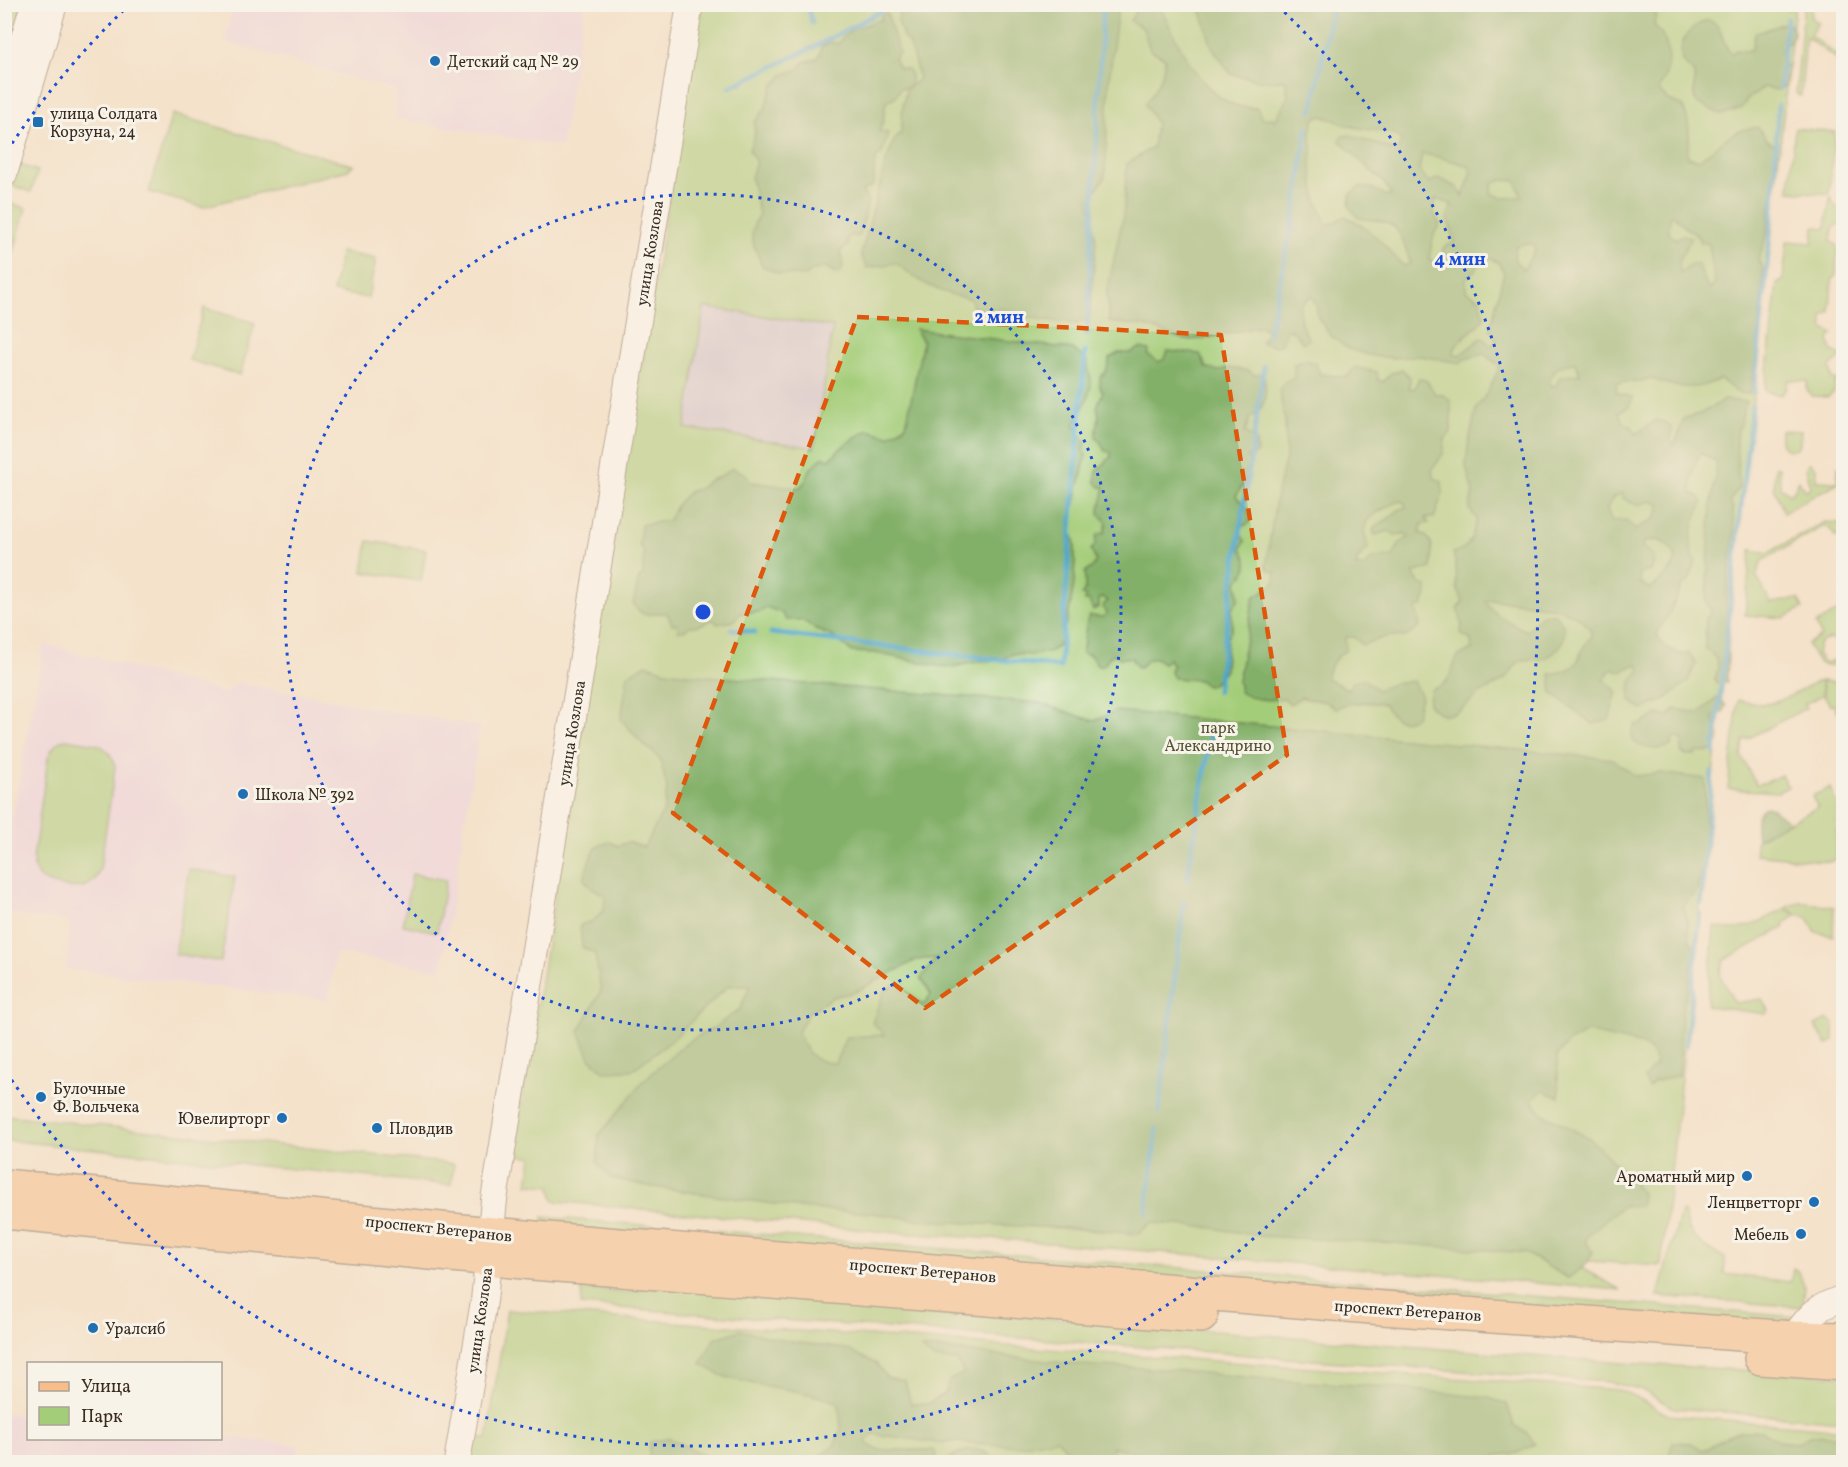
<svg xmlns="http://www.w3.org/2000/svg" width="1848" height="1467" font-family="Vollkorn,serif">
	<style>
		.built { fill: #edd1e9 }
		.industrial { fill: #ccbfd4 }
		.green { fill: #a4cd79; stroke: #707c4c; stroke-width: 1.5; fill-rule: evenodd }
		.forest { fill: #83b069; stroke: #5f6d44; stroke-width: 1.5; fill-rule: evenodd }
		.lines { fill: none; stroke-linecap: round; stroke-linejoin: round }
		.stream { stroke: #4da6ca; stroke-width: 5 }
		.minor-casing { stroke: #7c6a5b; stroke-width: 28 }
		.major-casing { stroke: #7c6a5b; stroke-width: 36 }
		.minor { stroke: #fff; stroke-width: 26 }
		.major { stroke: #f8bd89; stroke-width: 33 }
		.marked { fill: none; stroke: #df570d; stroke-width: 4.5; stroke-dasharray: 12 8; stroke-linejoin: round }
		.ring { fill: none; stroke: #1d4ed8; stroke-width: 3; stroke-dasharray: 3 6 }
		.poi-dot { fill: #1f6fb2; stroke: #f7f3e8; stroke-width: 2 }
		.labels { text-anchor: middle; stroke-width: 6; stroke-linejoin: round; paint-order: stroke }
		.poi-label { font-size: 16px; fill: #3b2a1e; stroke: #f7f3e8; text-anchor: start }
		.street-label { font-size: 16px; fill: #3b2a1e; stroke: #f7f3e8 }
		.park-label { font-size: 16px; fill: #555335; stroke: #f7f3e8 }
		.centre { fill: #1d4ed8; stroke: #f7f3e8; stroke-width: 3 }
		.ring-label { font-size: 18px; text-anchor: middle; font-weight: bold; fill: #1d4ed8; stroke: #f7f3e8; stroke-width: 6; stroke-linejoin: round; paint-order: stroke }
	</style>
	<rect width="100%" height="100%" fill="#f7f3e8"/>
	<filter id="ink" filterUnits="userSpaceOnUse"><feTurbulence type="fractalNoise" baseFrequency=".0167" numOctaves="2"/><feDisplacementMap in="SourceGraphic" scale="12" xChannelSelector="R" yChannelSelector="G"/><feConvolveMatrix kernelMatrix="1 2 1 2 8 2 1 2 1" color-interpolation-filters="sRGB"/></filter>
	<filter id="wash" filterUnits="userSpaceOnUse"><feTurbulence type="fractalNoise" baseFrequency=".008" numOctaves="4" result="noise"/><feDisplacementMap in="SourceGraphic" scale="24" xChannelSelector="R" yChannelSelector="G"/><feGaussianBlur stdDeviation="1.35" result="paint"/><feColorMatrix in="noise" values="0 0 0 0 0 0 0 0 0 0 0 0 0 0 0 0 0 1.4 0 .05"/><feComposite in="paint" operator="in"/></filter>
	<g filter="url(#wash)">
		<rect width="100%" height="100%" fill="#f4e2cb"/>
		<!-- built -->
		<path class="built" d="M234 5H585L561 146 396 119 395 90 225 41Z
			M44 644 226 693 238 683 480 727 441 970 336 953 328 1000 66 969 70 922 5 913V861Z
			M5 1413 28 1417V1438L221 1437 299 1445 296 1462H5Z"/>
		<!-- industrial -->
		<path class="industrial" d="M704 307 833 327 814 448 685 428Z"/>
		<!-- green -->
		<path class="green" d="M5 5H24L5 69Z
			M700 5H1795L1661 1266 1532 1257 1568 1278 1581 1268 1621 1290 1001 1239 898 1233 554 1201 551 1186 528 1184 532 1157 513 1154ZM704 307 833 327 814 448 685 428ZM920 1220 1142 1230 1138 1234C1065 1227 993 1225 920 1220Z
			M1804 5H1812L1811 18 1818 23 1810 35 1843 60V64L1806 37 1801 95 1799 96 1796 93Z
			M172 114 353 165 348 170 202 207 149 192Z
			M1795 128 1835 132 1829 194 1789 191Z
			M19 165 38 171 31 192 13 186Z
			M1830 197H1832V201L1842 214V222L1833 228 1831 242 1837 245 1836 275 1832 281 1830 312 1823 316V328L1833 334 1829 340 1832 351 1843 356 1830 367 1832 379H1843V383L1835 382 1834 392 1828 397 1812 396 1807 390V381L1788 380 1787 388 1781 395 1768 392 1765 389 1777 284 1783 281 1787 241 1813 243 1814 227 1826 228Z
			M8 203 26 208 5 282 4 214Z
			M341 252 376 259 368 298 333 292Z
			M204 308 255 323 240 375 189 360Z
			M1781 430 1801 431 1800 443 1797 449 1789 450C1779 447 1781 439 1781 430Z
			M1808 463H1811L1816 468V481L1837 482 1838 467 1843 468V480L1784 512 1774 488 1775 467H1779L1780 487 1790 494 1795 489 1798 480 1806 491 1811 488 1806 468Z
			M1825 522 1839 523 1843 525V538L1835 536 1829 528 1824 526 1762 561 1756 576 1771 603 1798 599 1803 608 1784 618 1745 615 1751 550 1768 553Z
			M368 541 426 550 421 581 363 572Z
			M1840 610 1842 611 1841 666C1816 666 1819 665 1807 644L1821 636 1816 624ZM1831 639 1838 643 1840 652 1835 660 1824 663 1817 654 1820 642Z
			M1821 681 1823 695 1804 704 1806 708 1743 741 1741 756 1756 784 1767 782 1781 775 1788 787 1778 792 1728 789 1738 700C1773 710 1784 699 1814 683Z
			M1822 681 1840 683V712L1836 711 1835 705H1830L1824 695Z
			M65 739C88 743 110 740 115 767L100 869C97 875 96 881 89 884 78 891 49 886 39 877 34 872 34 866 33 859L48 758C52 748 55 743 65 739Z
			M1830 788 1837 805 1836 859 1830 862 1755 854 1757 839 1818 807 1812 797 1814 795Z
			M189 869 235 877 221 962 175 954Z
			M412 874 446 880 437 932 403 925Z
			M1800 902 1834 907 1833 936 1816 932 1808 918 1799 914 1784 923 1785 927 1724 960 1720 976 1735 1003 1762 999 1769 1010 1766 1014 1707 1006 1714 926C1740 936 1764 920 1786 908L1788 911 1796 914 1787 907Z
			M1827 1019 1834 1023V1040L1827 1045 1815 1025Z
			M5 1115 454 1164 451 1185 5 1140Z
			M1681 1212 1685 1213C1685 1236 1707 1249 1725 1258L1724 1274 1791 1282 1793 1268 1799 1272 1804 1286 1802 1307 1658 1296Z
			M543 1217 1796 1317 1790 1325 542 1230Z
			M631 1285 1623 1363 1843 1376V1422L1674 1408 1640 1389 1608 1382 581 1305 582 1289 630 1293Z
			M507 1310 1619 1390 1636 1397 1668 1415 1844 1430 1843 1462H467L471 1437 487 1439Z"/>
		<!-- forest -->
		<path class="forest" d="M900 5H1118L1109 82 1105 177 1089 201 1096 240 1090 318 1076 324 1027 317 1004 309 983 310 973 307 971 299C938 293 922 284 896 263L867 268 861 255 885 165 893 142 901 132 903 104 906 90 919 79 910 45 903 37 898 21Z
			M1139 5H1159C1177 39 1193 83 1229 103 1237 107 1248 108 1257 108L1262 119 1272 118 1275 121 1288 96 1286 80 1263 81 1231 74 1212 47 1200 8 1202 5H1652L1657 12 1654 25C1668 38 1671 54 1666 74 1664 80 1660 84 1659 91L1667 99 1683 106C1687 116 1690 130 1689 142 1689 149 1686 150 1688 157L1699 160 1728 137 1742 130 1758 127 1767 140 1774 144 1778 152 1769 218 1766 237 1758 260 1763 268 1762 291 1756 357 1750 394 1738 393 1720 379C1695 392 1675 388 1650 378L1642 381 1616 383 1617 393 1632 397C1632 406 1627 408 1619 412L1622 421 1633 428 1636 434 1656 420 1667 423 1672 429 1671 441 1674 447 1684 418 1700 414 1724 400 1746 402 1736 438 1739 487 1730 501 1733 509 1734 532 1726 603 1729 628 1727 683 1717 684 1715 679C1721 667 1717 654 1705 649L1706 617 1710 616 1711 612 1706 602 1711 507 1717 462 1701 453C1692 466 1690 478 1692 493L1700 497 1703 503C1694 519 1685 546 1696 561L1689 581 1682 586 1667 618 1659 629 1657 635 1661 643 1670 649 1682 655 1689 653 1696 663 1688 681 1667 698 1642 710 1630 700 1631 681 1640 670 1637 663 1622 672 1612 668 1604 679 1617 692 1609 720 1593 724 1552 693 1550 674C1589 668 1571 657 1592 636 1585 603 1522 604 1495 600L1485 601C1491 613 1514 625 1527 631L1542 614H1555C1558 618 1564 624 1564 629 1566 644 1554 656 1541 659 1533 661 1525 657 1519 662 1513 666 1512 671 1508 676 1503 683 1489 688 1481 693 1462 706 1450 728 1428 704L1431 690C1453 682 1449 674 1458 656L1472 649 1471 640 1461 634 1462 624 1458 609 1463 602 1457 588 1456 565 1453 553C1473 547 1471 537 1477 519L1469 509 1473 493 1466 466 1468 446 1476 409 1489 390 1500 366 1484 354 1465 359 1460 363 1421 356 1393 358 1368 355 1349 349 1331 336 1317 316V307L1311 296 1300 305C1299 320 1301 327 1309 339L1303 343 1293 331 1287 330 1280 345 1274 346 1261 342 1267 333 1265 328 1258 327 1203 339 1185 340 1146 326 1109 322 1107 292 1123 217 1127 164 1153 147 1156 123 1145 104C1156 89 1164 77 1165 58L1150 50 1143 28 1130 21ZM1321 116C1333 118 1343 125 1354 127 1370 131 1387 128 1401 139L1400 146 1396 151 1350 135 1341 137 1340 141 1386 185 1391 195H1384L1372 188 1359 187 1350 195 1349 206 1358 218C1400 223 1397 225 1411 263L1404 266C1394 259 1395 255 1387 248 1376 236 1359 222 1344 216L1334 223 1326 224 1316 198 1311 166 1312 151 1311 132 1314 119ZM1422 154 1439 157 1469 166 1471 174 1463 196 1457 187 1438 178 1429 183 1419 170ZM1502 180 1516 181 1522 197 1502 198 1491 193 1493 183ZM1435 199 1452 204 1447 219 1452 231 1454 242 1443 248 1442 263 1438 266 1429 258 1434 234 1440 224 1434 214ZM1673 215 1688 230 1693 231 1701 242 1709 244 1715 284 1710 290C1704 285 1703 272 1697 264L1690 265 1680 274 1679 261 1691 237 1682 235 1676 239 1669 234 1670 216ZM1528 243 1535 246V250L1524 269C1513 262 1513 258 1516 246ZM1486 257 1498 262 1504 272 1490 330 1497 340 1491 346 1483 338 1480 339 1460 355H1453C1456 337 1475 332 1484 318L1480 299 1466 291V278C1475 272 1478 264 1486 257ZM1575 363 1580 374 1560 377 1556 385 1553 387 1549 382C1555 367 1560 364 1575 363ZM1623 493 1622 497C1632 506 1640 505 1652 501L1660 505C1657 525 1648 519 1635 530L1626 520 1611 521 1607 508 1613 497ZM1658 540C1692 556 1669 573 1650 589L1640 583V573L1651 571 1655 557 1642 546 1646 541Z
			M887 13 899 53 894 58 899 68 908 69 911 76V83L905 88H900L896 96 886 102 883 122 879 131 888 133 882 154 875 159 873 186 862 191 868 201 860 235 857 237 851 235 847 239 848 246 840 251 843 266 840 273 837 274 825 267 811 271 806 276 780 274 762 266C754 244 746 237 759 214L751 178 756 162 749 150 755 134 754 123 765 109 773 86 783 75 799 69 804 62 817 59 821 51V47L831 42 838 44 843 37 856 27C866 28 872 19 881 20V15Z
			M1708 20C1725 26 1720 43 1731 54L1736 50 1746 51 1752 49 1755 33C1766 30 1774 28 1784 23L1791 25C1799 37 1788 42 1781 51L1782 58 1788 70 1784 87 1777 90 1764 87 1756 94 1749 97 1741 108 1722 115 1697 103 1694 97V73L1682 61C1678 40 1690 27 1708 20Z
			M915 329 1073 349 1088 361C1087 371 1091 374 1091 381 1091 396 1081 412 1074 424L1086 442 1084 451 1086 456 1074 507 1071 529 1075 544V578L1068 618 1058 646 1051 651 1034 655 1013 654 997 661H982L952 667 939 666 875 653 852 652 835 638 814 628 802 620H786L782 613 766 607 760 612 741 613 734 621 717 624 714 620C705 621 699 628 690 626L685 630 678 631 677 624H672L667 613C650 611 646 622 633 604L639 578 643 575 644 550 639 546 641 525 669 520 677 504 689 492 700 488 710 480 719 477 732 468 746 474 750 482 799 488 805 482 811 468 823 457 830 459C841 447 853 438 868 430L889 436 906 425 923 341Z
			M1140 348 1149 350 1148 355 1158 362 1165 359 1168 351 1200 354 1207 368 1219 371 1228 368 1250 371 1253 375 1264 374C1267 390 1268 410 1250 417L1245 432 1256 440 1257 452 1253 456 1247 457 1251 466 1244 473 1245 481 1236 496 1248 509 1250 523 1243 526 1241 534 1245 541 1241 549C1251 561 1248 572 1237 582L1239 599 1232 609V629L1227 638 1225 670 1212 685 1207 686 1199 680 1174 678 1170 670 1173 665 1169 659 1163 663 1156 658 1147 660 1139 668 1133 662 1132 658H1120L1114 654 1109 657 1104 665 1098 666 1090 655 1082 653C1085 642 1084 625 1089 616L1104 617 1107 613 1103 608 1104 604 1108 601 1103 597 1099 599V607L1093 610 1089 601H1085L1086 597 1082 595 1085 589V572L1092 568 1096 561 1091 550 1095 545 1097 535 1104 533 1107 523 1099 513 1105 487H1100L1095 481 1097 471 1111 457V452L1105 451 1098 438 1096 437 1099 415 1097 406 1103 392 1100 387V377L1106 372 1110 358 1118 353H1130Z
			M1306 360 1315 363 1320 374 1347 377 1355 367 1377 372 1378 380 1383 382 1390 374 1402 369 1410 378 1409 388 1414 389 1419 378 1427 381 1435 394H1441L1451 400V432L1445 439 1443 454 1432 470 1434 478 1442 481 1443 493 1434 518H1425L1429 523 1422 524 1420 533C1437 540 1432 554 1431 569L1421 570 1413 573 1420 584 1427 587V595L1422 606 1416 609 1420 627 1406 637 1388 636 1362 645 1354 637H1345L1346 650C1335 657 1330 665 1326 678L1348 689 1353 682 1363 679 1378 690 1396 683 1413 681 1421 697 1416 717C1401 725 1391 718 1385 704 1370 702 1349 700 1336 709 1322 696 1316 703 1301 697L1290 704 1284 698C1268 701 1253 701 1240 692L1238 681 1254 597 1275 583 1276 572 1270 571 1266 566 1277 492 1286 458 1285 421 1279 390 1286 381 1294 378V364ZM1400 501 1405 503 1406 507C1393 511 1395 515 1385 521 1379 524 1377 524 1373 530L1375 535 1389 531 1395 535 1404 534 1410 536 1400 543 1393 556 1373 558 1365 566 1356 567 1357 560 1368 548 1364 531 1367 520C1376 513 1390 505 1400 501Z
			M646 664 666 671 695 675 1040 703 1094 721 1116 711 1613 759 1635 776 1661 773 1705 779V860L1701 870 1697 891 1683 906 1688 922 1689 938 1694 947 1695 959 1690 968 1688 988 1682 1012 1679 1075 1654 1082 1649 1087 1644 1079 1656 1064 1653 1054 1643 1045 1587 1032 1569 1042 1557 1055 1559 1097 1543 1091 1531 1099 1542 1113 1589 1138 1627 1175 1642 1194 1641 1206H1623L1606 1219 1585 1239 1592 1252 1587 1264 1568 1278 1525 1253 1393 1243 1259 1236 1213 1228 1151 1223 1138 1234 1072 1228 1017 1226 920 1220 873 1213 808 1209 647 1186 611 1178 597 1163 599 1135 645 1079 689 1041 714 1028 740 1009 750 986H728L670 1042 632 1070 604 1071 590 1058 579 1031 601 991 595 954 582 947 580 925 593 921 604 910 605 896 591 887 584 879 589 861 597 846 610 842 618 846 628 842 644 847 664 810 667 788 660 759 638 739 621 719 628 675ZM937 958 921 978 931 994 924 1005 896 984 884 991 872 1023 885 1035 846 1037 835 1063C812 1063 806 1052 798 1032L809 1012 833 997 855 992 916 960Z
			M1717 698 1720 699 1726 706 1723 713 1713 716 1716 729 1719 731C1720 745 1713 755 1697 752L1695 755H1686L1681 752 1683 740 1676 737 1673 738 1671 746C1659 751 1644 749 1634 742 1631 735 1631 730 1636 724L1640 725 1658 714 1668 717 1675 709 1699 713Z
			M1766 807 1773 809 1789 822 1757 839C1756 827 1752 814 1766 807Z
			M740 1330 787 1341 846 1349 877 1364 887 1378 905 1381 911 1404H928L944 1394 950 1380 964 1373 957 1361 934 1359 921 1349 935 1348 1080 1365 1162 1369 1276 1380 1388 1387 1489 1398 1507 1404 1514 1425 1526 1432 1535 1444 1517 1453 1498 1455 1484 1461 1475 1462H1176L1113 1447 1111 1462H1067L1069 1452 1057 1439 1018 1446 954 1442 938 1443 873 1434 867 1439V1444L878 1450H934L936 1455 935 1462H769L813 1461 834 1446 841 1429 839 1403C803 1389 763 1388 726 1377 717 1374 709 1368 701 1364L714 1339Z
			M1741 1431H1762L1779 1441 1798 1443 1811 1435 1834 1436 1843 1441V1462H1667L1673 1442 1691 1443 1703 1450C1719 1444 1724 1435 1741 1431Z
			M669 1438 707 1457 732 1462H649L650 1442Z
			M975 1449 988 1453 990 1459C1004 1461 1012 1456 1028 1457L1031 1462H951L950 1458 958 1453Z"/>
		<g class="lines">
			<!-- stream -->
			<path class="stream" d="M810 4 808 8 812 23
				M1788 4 1789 8
				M730 87 818 45 883 10
				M1780 88 1787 19
				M1312 111 1333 4
				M1087 333 1103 4
				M1268 336 1295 213 1307 128
				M1754 392 1773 207 1778 105
				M731 629 755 632
				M771 633 1060 667 1085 352
				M1217 692 1264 366
				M1714 753 1752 406
				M1187 880 1212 727
				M1701 903 1712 772
				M1686 1046 1700 914
				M1159 1111 1184 902
				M1146 1213 1157 1129"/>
		</g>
	</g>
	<g filter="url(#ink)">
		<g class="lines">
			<!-- minor casing -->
			<g class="minor-casing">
				<path id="minor" d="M4 106 34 4
					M4 174 54 4
					M1793 1338C1810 1315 1815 1307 1844 1298
					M457 1462 484 1301 494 1200 690 4"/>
			</g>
			<!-- major casing -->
			<g class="major-casing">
				<path id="major" d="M4 1186 535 1238 1383 1308 1793 1338 1844 1339
					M4 1212 533 1263 1201 1316
					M1761 1358 1844 1364"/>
			</g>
			<!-- minor -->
			<use href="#minor" class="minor"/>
			<!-- major -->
			<use href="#major" class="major"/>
		</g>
	</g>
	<!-- marked area -->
	<path d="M0 0H1848V1467H0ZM857 317 1221 335 1287 755 925 1008 673 813Z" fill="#f4e2cb" fill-opacity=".55" fill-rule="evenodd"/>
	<path class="marked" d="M857 317 1221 335 1287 755 925 1008 673 813Z"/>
	<!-- distance rings -->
	<g class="ring">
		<circle cx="703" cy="612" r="418"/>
		<path d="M7 151A835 835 0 0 1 128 6M1278 6A835 835 0 1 1 7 1073"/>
	</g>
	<!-- markers -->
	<g class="poi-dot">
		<circle cx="435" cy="61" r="6"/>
		<rect x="32" y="116" width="12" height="12" rx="3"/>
		<circle cx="243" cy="794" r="6"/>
		<circle cx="41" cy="1097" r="6"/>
		<circle cx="282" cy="1118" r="6"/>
		<circle cx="377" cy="1128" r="6"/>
		<circle cx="1747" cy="1176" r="6"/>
		<circle cx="1814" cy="1202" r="6"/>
		<circle cx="1801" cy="1234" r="6"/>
		<circle cx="93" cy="1328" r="6"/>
	</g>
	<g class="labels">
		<!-- poi labels -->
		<g class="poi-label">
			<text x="447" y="67">Детский сад № 29</text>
			<text x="50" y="119">улица Солдата<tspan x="50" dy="18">Корзуна, 24</tspan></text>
			<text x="255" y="800">Школа № 392</text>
			<text x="53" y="1094">Булочные<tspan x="53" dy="18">Ф. Вольчека</tspan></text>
			<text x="270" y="1124" text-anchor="end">Ювелирторг</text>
			<text x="389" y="1134">Пловдив</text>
			<text x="1735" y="1182" text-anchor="end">Ароматный мир</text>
			<text x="1802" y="1208" text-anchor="end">Ленцветторг</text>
			<text x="1789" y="1240" text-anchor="end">Мебель</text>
			<text x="105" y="1334">Уралсиб</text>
		</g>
		<!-- street labels -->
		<g class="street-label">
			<text transform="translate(649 253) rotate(-81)" y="6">улица Козлова</text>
			<text transform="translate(571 733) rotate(-81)" y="6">улица Козлова</text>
			<text transform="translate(439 1228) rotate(6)" y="6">проспект Ветеранов</text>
			<text transform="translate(923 1270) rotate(5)" y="6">проспект Ветеранов</text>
			<text transform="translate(1408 1310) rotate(4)" y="6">проспект Ветеранов</text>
			<text transform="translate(479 1320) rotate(-82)" y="6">улица Козлова</text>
		</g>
		<!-- park labels -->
		<g class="park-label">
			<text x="1218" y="733">парк<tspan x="1218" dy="18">Александрино</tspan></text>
		</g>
	</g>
	<circle cx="703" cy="612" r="9" class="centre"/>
	<g class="ring-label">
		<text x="1460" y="265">4 мин</text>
		<text x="999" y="323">2 мин</text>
	</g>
	<!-- margin -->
	<rect width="1848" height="1467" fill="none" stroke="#f7f3e8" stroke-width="24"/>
	<!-- legend -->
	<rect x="27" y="1362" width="195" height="78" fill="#f7f3e8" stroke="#aca397" stroke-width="1.5"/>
	<rect x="39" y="1382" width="30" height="9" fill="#f8bd89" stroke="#aca397" stroke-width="1.5"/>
	<text x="81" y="1392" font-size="18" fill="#3b2a1e">Улица</text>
	<rect x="39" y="1407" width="30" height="18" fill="#a4cd79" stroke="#aca397" stroke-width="1.5"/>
	<text x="81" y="1422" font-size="18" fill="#3b2a1e">Парк</text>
</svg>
